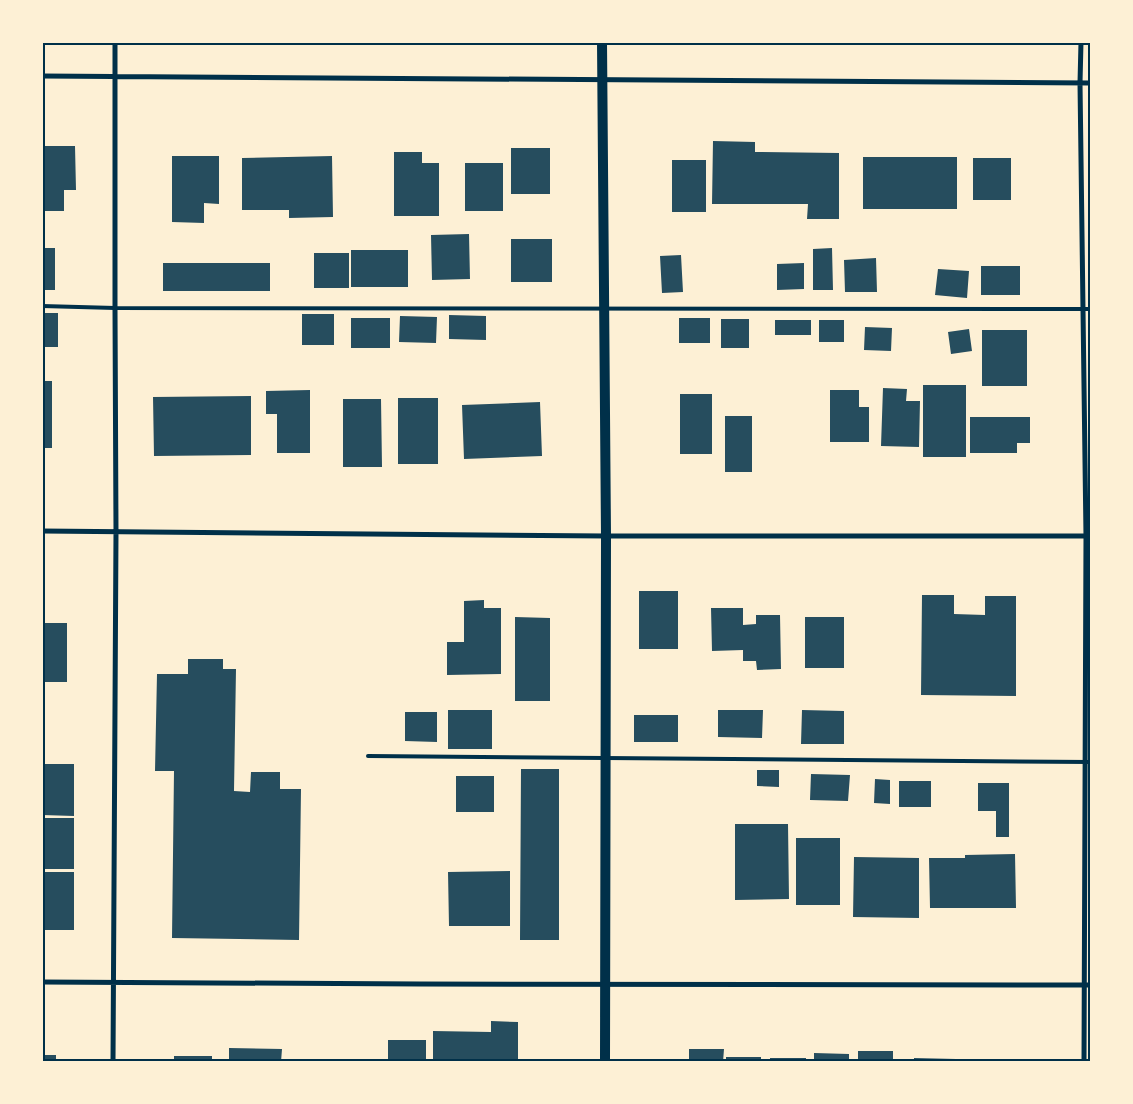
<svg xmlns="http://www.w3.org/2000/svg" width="1133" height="1104" font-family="Overpass,sans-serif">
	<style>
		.building { fill: #264d5e }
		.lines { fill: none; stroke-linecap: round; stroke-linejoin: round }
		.service { stroke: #003049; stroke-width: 4 }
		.minor { stroke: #003049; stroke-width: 5 }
		.secondary { stroke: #003049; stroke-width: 10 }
		.neatline { fill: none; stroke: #003049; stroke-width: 2 }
	</style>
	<rect width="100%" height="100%" fill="#fdf0d5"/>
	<!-- building -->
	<path class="building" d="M713 141 755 142V152L839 153V219H807L808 204H712Z
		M42 146H75L76 190H64V211H42Z
		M511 148H550V194H511Z
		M394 152H422V163H439V216H394Z
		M172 156H219V204L204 203V223L172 222Z
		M332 156 333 217 289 218V210H242V158Z
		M863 157H957V209H863Z
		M973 158H1011V200H973Z
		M672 160H706V212H672Z
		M465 163H503V211H465Z
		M469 234 470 279 432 280 431 235Z
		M511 239H552V282H511Z
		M42 248H55V290H42Z
		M832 248 833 290H813V249Z
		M351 250H408V287H351Z
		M314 253H349V288H314Z
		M681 255 683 292 662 293 660 256Z
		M876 258 877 292H845L844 260Z
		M163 263H270V291H163Z
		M804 263V289L777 290V264Z
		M981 266H1020V295H981Z
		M938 269 969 271 967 298 935 295Z
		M42 313H58V347H42Z
		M302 314H334V345H302Z
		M449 315 486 316V340L449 339Z
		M400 316 437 317 436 343 399 342Z
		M351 318H390V348H351Z
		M679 318H710V343H679Z
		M721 319H749V348H721Z
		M775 320H811V335H775Z
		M819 320H844V342H819Z
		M865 327 892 328 891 351 864 350Z
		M969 329 972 351 951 354 948 332Z
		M982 330H1027V386H982Z
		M42 381H52V448H42Z
		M923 385H966V457H923Z
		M883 388 907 389 906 401H920L919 447 881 446Z
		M310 390V453H277V414H266V391Z
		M830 390H859V407H869V442H830Z
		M680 394H712V454H680Z
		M251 396V455L154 456 153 397Z
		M398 398H438V464H398Z
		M343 399H381L382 467H343Z
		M540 402 542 456 464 459 462 405Z
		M725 416H752V472H725Z
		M970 417H1030V443H1017V453H970Z
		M639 591H678V649H639Z
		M922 595H954V614L985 615V596H1016V696L921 695Z
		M484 600V608H501V674L447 675V642H464V601Z
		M711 608H743V625L756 624V615H780L781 669 757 670 756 661H743V650L712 651Z
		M515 617 550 618V701H515Z
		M805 617H844V668H805Z
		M42 623H67V682H42Z
		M188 659H223V669H236L234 791 250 792 251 772H280V789H301L299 940 172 938 174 771H155L157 674H188Z
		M448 710H492V749H448Z
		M718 710H763L762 738 718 737Z
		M802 710 844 711V744H801Z
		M405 712H437V742L405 741Z
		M634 715H678V742H634Z
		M42 764H74V816L42 815Z
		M521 769H559V940H520Z
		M757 770H779V787L757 786Z
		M811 774 850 775 848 801 810 800Z
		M456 776H494V812H456Z
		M875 779 890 780V804L874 803Z
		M899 781H931V807H899Z
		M978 783H1009V837H996V811H978Z
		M42 818H74V869H42Z
		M735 824H788L789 899 735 900Z
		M796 838H840V905H796Z
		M1015 854 1016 908H930L929 858H965V855Z
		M854 857 919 858V918L853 917Z
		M510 871V926H449L448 872Z
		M42 872H74V930H42Z
		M491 1021 518 1022V1062H433V1031L491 1032Z
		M388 1040H426V1062H388Z
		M229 1048 282 1049 281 1062H229Z
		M689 1049H724L723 1062H689Z
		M858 1051H893V1062H858Z
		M814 1053 849 1054V1062H814Z
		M42 1055H56V1062H42Z
		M174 1056H212V1062H174Z
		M726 1057H761V1062H726Z
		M770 1058H806V1062H770Z
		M914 1058 956 1059V1062H914Z"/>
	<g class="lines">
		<!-- service -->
		<path class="service" d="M42 306 115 308 1090 309
			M368 756 1090 762"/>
		<!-- minor -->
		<path class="minor" d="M1081 42 1080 83 1086 536 1084 1062
			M42 76 1090 83
			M42 531 606 536H1090
			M42 982 420 984 1090 985
			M113 1062 116 532 115 308V42"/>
		<!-- secondary -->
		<path class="secondary" d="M602 42 606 536 605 1062"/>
	</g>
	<!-- border -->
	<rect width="1133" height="1104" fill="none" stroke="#fdf0d5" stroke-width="88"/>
	<rect x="44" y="44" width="1045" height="1016" class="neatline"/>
</svg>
